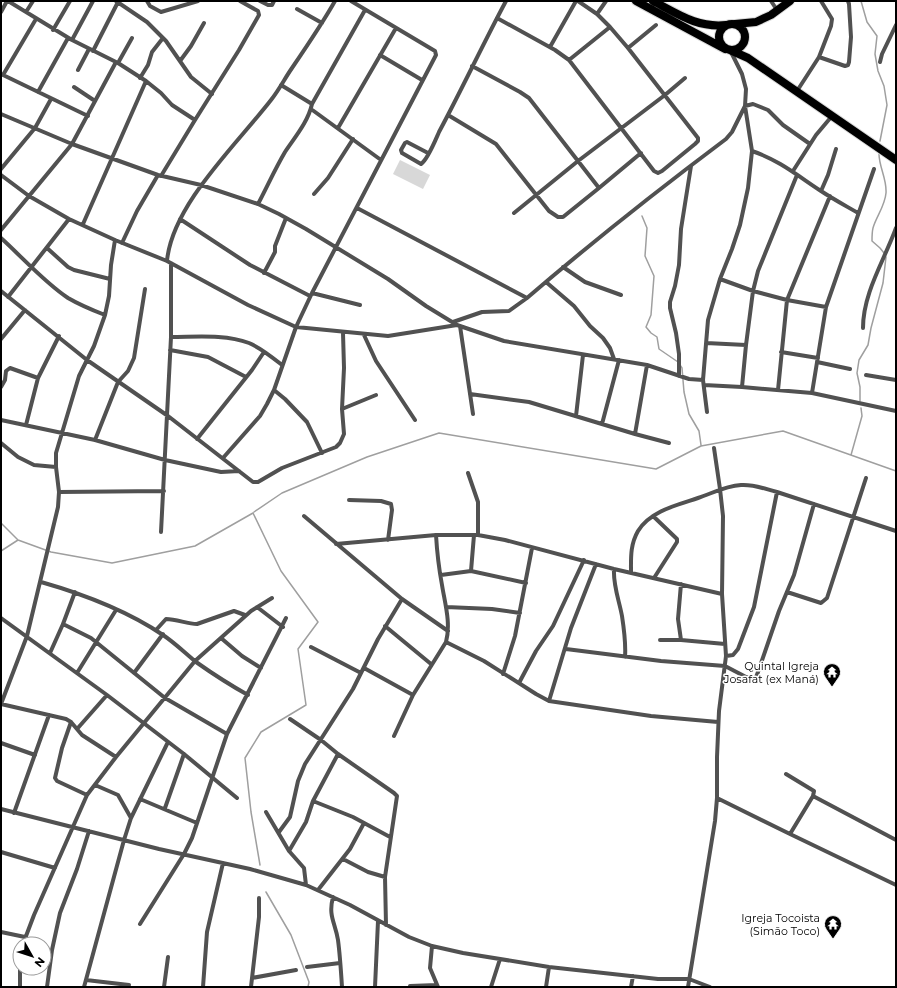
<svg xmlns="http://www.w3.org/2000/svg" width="897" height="988" font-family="Montserrat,sans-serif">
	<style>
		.green { fill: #d8d8d8 }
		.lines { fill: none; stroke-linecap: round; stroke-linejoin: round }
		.stream { stroke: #9f9f9f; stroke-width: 1.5 }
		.highway-casing { stroke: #dbdbdb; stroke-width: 10 }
		.street { stroke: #515151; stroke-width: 4 }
		.highway { stroke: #000; stroke-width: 8 }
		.labels { text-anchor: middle; stroke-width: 3; stroke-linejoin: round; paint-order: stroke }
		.poi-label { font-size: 11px; fill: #000; stroke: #fff; text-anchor: end }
	</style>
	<rect width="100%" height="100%" fill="#fff"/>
	<!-- green -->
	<path class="green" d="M400 160 430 175 423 189 393 174Z"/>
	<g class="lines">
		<!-- stream -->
		<path class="stream" d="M861 1 867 22 877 36 875 54 878 71 884 86 887 105 880 141
			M879 154C879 167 887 179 886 193 885 206 876 217 873 228 872 232 872 237 872 241L880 248 884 253
			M642 216 647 228 645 256 654 276 651 315 646 327 651 333 657 337 659 349 678 362
			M680 365 682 368 684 392 689 414 699 431 701 445
			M860 401V387L857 373 859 360 868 345 871 328 883 283 886 257
			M851 455 862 416 861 408
			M254 512 282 493 367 457 439 433 656 469 701 446 783 431 896 471
			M1 523 18 540
			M1 551 18 540 51 552 112 563 195 546 253 513 281 571 318 622 298 649 306 705 261 732 245 758 251 812 260 865
			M266 892 291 935 309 982 308 987"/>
		<!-- highway casing -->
		<g class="highway-casing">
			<path id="highway" d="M636 1 725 49
				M653 1C678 14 697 28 726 25
				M719 37a13 13 0 1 1 26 0a13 13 0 1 1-26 0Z
				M735 24 756 22 771 15 790 1
				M730 50 748 58 896 160"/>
		</g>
		<!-- street -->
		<path class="street" d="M8 1 72 40 118 63 146 81 83 224
			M116 1 147 22 166 41 191 77 212 94
			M147 1 150 6 161 12 198 1
			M260 1 268 5H272L274 1
			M771 1 777 10
			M297 9 322 23
			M1 12 7 1
			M26 12 33 1
			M597 14 606 1
			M497 18 555 50 569 60 654 171 658 173 662 171 695 144 698 141V138L628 48 610 27 597 14 578 1
			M53 30 70 1
			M72 40 93 1
			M550 47 576 1
			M628 48 656 25
			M93 51 118 2
			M380 55 422 80
			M819 57 845 66 848 65 849 62 851 37 849 4 848 1
			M569 60 610 27
			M180 61 191 46 204 23
			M880 62 882 54 896 25
			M118 63 132 38
			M472 66 520 92 529 98 599 188 641 153
			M78 70 89 49
			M1 74 88 116
			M3 75 36 19
			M140 78 148 65 152 52 163 38
			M146 81 161 93 172 105 195 120
			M281 85 312 104
			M74 87 95 101
			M797 91 819 57 831 26 832 19 821 1
			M38 92 68 38
			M311 109 381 160
			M1 114 72 144 158 175 201 185 258 204 279 214 306 229 388 279 426 306 457 325 504 341 647 365 689 379 703 380
			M448 115 496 144 549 211 558 217H563L599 188
			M338 128 396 28
			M752 151C779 160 798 176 821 191 833 199 846 206 858 213
			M428 153 407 142 405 143 401 150 402 153 421 164C428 159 435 141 439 132 462 89 483 44 506 1
			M1 169 35 128 51 99
			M793 171 816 135 832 116
			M1 175 29 196 69 219 115 240 167 261 248 305 296 327 388 336 457 325
			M161 176 195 120 239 50 259 15 258 11 240 1
			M821 191 828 175 836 149
			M314 194 328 178 353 139
			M258 204C267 187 275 169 285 152 295 137 308 122 312 104L365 10
			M357 208 527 298C591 243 658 190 726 139L732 132 745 106 753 104 768 110 783 125 810 144
			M514 213 578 161 665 95 685 78
			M180 219 250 265 310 296
			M1 230 72 144 116 62
			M1 238C22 257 45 283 68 298 80 305 92 310 105 315
			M122 243 137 211 158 175
			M47 248 68 267 74 270 110 279
			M167 261C172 205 237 144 271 100 279 90 285 78 292 68 307 46 322 24 335 1
			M563 267 585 282 621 295
			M264 273 275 252V246L286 218
			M720 279 753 291 787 300 826 307
			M546 282 574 306 590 326 603 338 610 348 614 359
			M1 291 87 360 168 416 253 482H258L282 468 336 447 340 443 344 434 342 409 344 368 343 333
			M312 293 360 305
			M8 297 69 219
			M453 322 482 312 509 311 527 298
			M460 326 473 414
			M863 328C863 293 884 261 896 228
			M364 335 376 361 415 420
			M171 337C196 337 225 334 249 343 261 348 272 357 282 365
			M1 339 25 310
			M706 343 746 345
			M170 350 208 357 246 377
			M781 352 818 358
			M817 362 850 369
			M866 375 896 380
			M679 376V354L676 333 670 308V302L675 286 679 265 681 229 691 166
			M704 385 742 387 812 393 896 411
			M1 387 5 380 6 371 10 368 38 378
			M742 387 746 345 753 291 758 271 797 175
			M274 390 285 399 307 422 322 453
			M778 390 787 300 830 196
			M812 393 826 307 874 169
			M470 394 529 402 635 434 669 443
			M342 409 376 395
			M707 412 703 380 708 320 720 279 732 249 740 225 748 188 752 151 745 106 746 89 742 74 731 52
			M576 416 583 355
			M1 420 95 440 165 460 221 472 239 471
			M602 424 619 360
			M26 425 38 378 59 336
			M635 434 647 365
			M197 439 252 370 264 352
			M95 440 118 382 128 371 134 358 145 289
			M1 443 18 457 34 465 56 467
			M223 458 260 416 267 404 274 390 296 327 312 293 436 55 435 51 351 1
			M468 473 478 502V535
			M59 492 164 491
			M349 500 381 501 391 504 392 510 388 540
			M304 516 402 599 448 631
			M653 516 677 539V542L654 578
			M161 532 171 337V263
			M336 544 436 535H478L505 540 614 569 722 594
			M614 569C613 585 619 600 622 616 624 629 626 644 625 657
			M471 571 474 535
			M631 573C631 558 630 545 638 531 650 511 677 505 698 498 713 493 725 486 741 485 754 484 765 489 777 492L896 531
			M441 575 471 571 526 583
			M41 582C83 594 126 610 163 635 175 643 185 653 196 662 213 674 230 685 248 695
			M787 592 821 603 827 598 866 478
			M257 607 283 627
			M446 607 492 609 520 613
			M1 618 107 695 184 754 237 798
			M63 624 91 638 165 698 227 734
			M385 626 431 664
			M156 630 166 619C177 619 187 624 197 624L234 611 245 615
			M221 638 242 656 261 668
			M660 640H681L725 644
			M681 640 678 619 681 584
			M446 642 484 661 536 694 549 701 651 716 718 722
			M311 647 361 673
			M566 649 661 661 725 666 746 677 755 680 758 672 779 611 794 575 814 504
			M50 653 63 624 75 592
			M726 656 733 655 738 649 754 607 777 492
			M364 668 413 695
			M77 673 116 610
			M134 673 163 634
			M503 674 515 636 532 548
			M519 683 536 651 553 626 584 560
			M549 701 571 628 596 564
			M1 704 27 636 58 507 59 492 56 467V453L79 376 94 346 105 315 109 296 111 265 115 240
			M1 704 66 719 71 722 82 735 116 757
			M290 719 321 740 338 754 394 793 397 796 385 877 386 925
			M71 722 62 748 55 778 57 781 87 795
			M77 729 107 695
			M394 736 413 695 446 642C451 623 445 604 442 585 439 569 437 552 436 535
			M1 743 35 755
			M95 785 118 795 131 818
			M813 796 896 840
			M717 798 790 834 813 796 814 791 786 774
			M140 799 197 823
			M313 801 353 817 390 837
			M165 808 184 754
			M1 809 159 849 250 869 306 885 350 905 409 937 432 946 463 953 549 967 658 979H689L710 987
			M266 812 289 851 304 868 306 885
			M14 813 49 715
			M279 832 290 817 298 781 305 764 353 689 378 639 402 599
			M790 834 896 885
			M289 851 306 822 313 801 338 754
			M1 852 55 868
			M343 859 368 872 385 877
			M318 890 350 849 364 823
			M333 897C328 916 335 922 338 940 340 955 341 971 342 987
			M140 924 184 854 192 838 227 734 286 618
			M1 932 25 937
			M23 944 34 915 87 795 116 757 195 661 251 611 272 598
			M432 946 430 968 438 987
			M307 967 340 963
			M252 978 296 970
			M86 980 129 985
			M410 986 437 985
			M20 987V967
			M47 987 52 950 60 913 77 869 89 831
			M84 987 124 840 131 818 168 742
			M164 987 168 957
			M203 987 207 932 223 863
			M251 987 259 917V898
			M375 987 378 921
			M491 987 500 959
			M546 987 549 967
			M631 987 633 976
			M688 987 715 821 717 798V757L719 711 726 656 722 594 723 516 720 489 714 448"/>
		<!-- highway -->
		<use href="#highway" class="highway"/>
	</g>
	<!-- icons -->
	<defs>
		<g id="temple-pin" transform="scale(0.9)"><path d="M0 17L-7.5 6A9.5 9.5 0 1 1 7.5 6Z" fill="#000" stroke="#fff"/><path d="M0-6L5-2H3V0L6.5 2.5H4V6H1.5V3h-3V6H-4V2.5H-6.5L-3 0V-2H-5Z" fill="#fff"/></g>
	</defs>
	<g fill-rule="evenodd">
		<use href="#temple-pin" x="832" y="672"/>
		<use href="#temple-pin" x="833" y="924"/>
	</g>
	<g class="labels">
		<!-- poi labels -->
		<g class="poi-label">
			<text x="819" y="670">Quintal Igreja<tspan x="819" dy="13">Josafat (ex Maná)</tspan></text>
			<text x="820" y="922">Igreja Tocoista<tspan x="820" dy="13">(Simão Toco)</tspan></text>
		</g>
	</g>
	<!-- border -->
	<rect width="897" height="988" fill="none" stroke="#000000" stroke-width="4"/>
	<!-- north arrow -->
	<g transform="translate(32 956) rotate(129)"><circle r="19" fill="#ffffff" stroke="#999999"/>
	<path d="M0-3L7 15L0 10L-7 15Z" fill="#000000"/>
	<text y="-6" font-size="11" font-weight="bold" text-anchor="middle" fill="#000000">N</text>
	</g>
</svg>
